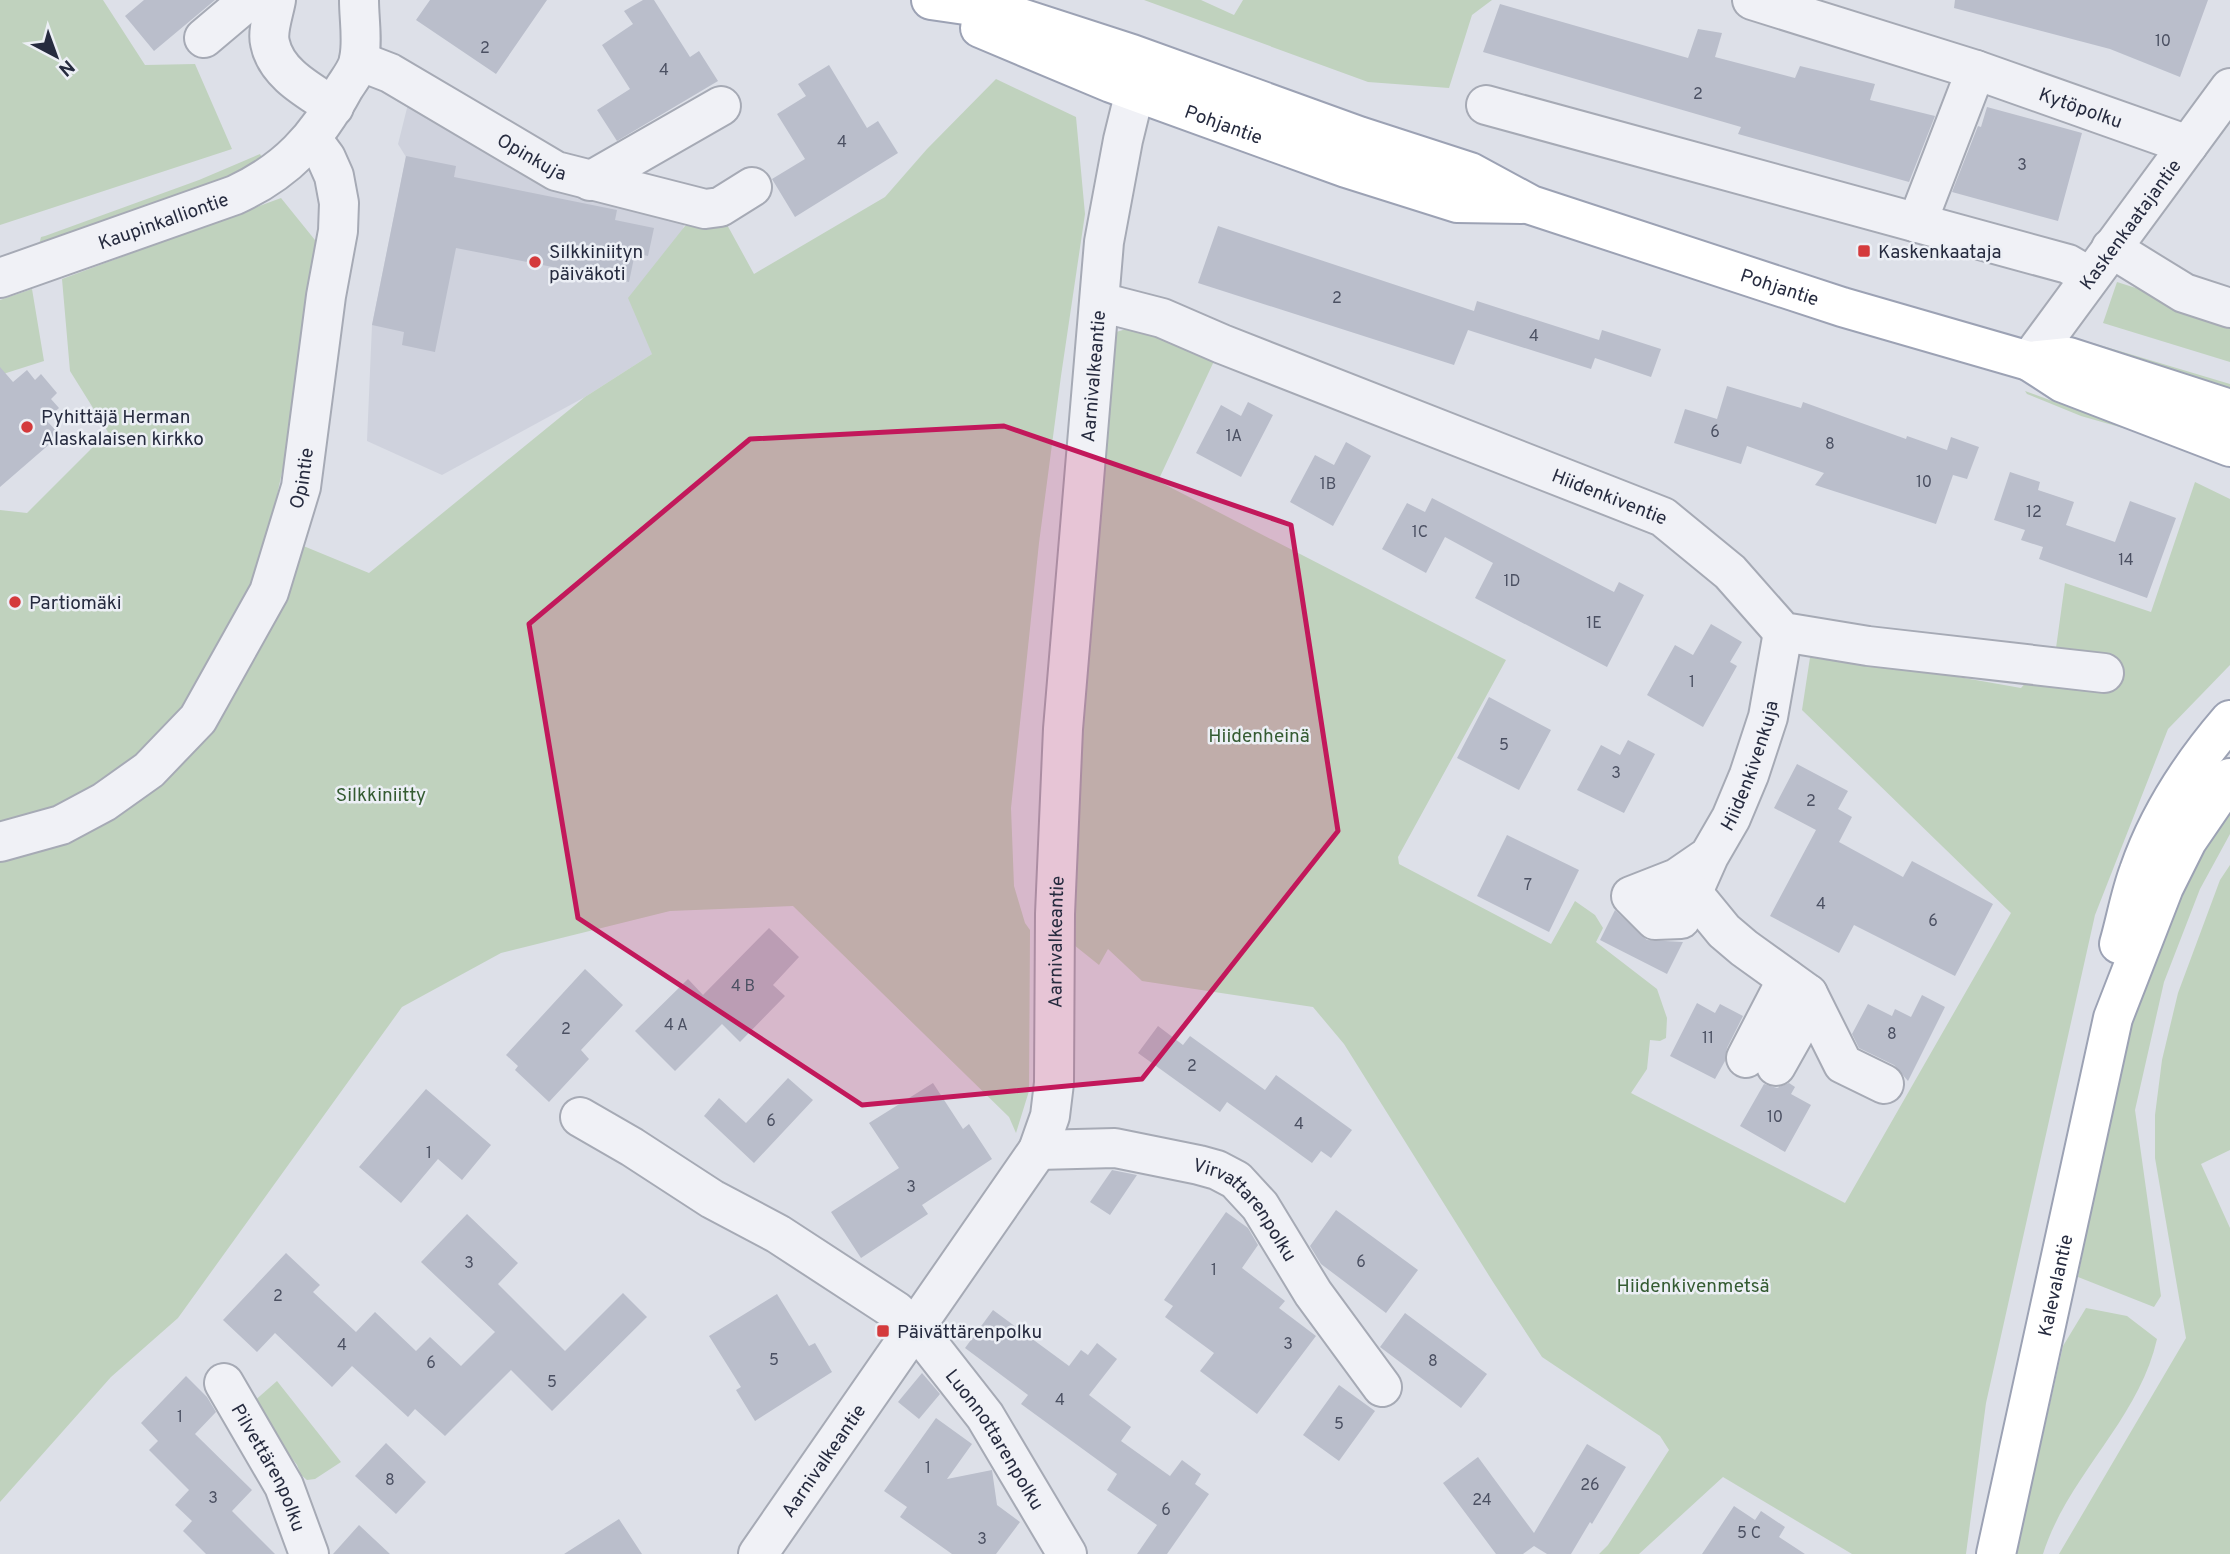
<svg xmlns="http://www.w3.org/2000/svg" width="2230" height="1554" font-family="Overpass,sans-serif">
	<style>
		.built { fill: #cfd2dd }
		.green { fill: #c0d2be }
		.building { fill: #babecb }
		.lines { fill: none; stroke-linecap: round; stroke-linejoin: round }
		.minor-casing { stroke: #a6aab5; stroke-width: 42 }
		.major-casing { stroke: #9ca2b4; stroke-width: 42 }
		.minor { stroke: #f0f1f6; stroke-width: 38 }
		.major { stroke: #fff; stroke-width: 38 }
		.marked { fill: #c2185b; fill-opacity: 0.2; stroke: #c2185b; stroke-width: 5; stroke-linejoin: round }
		.poi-dot { fill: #d43a3c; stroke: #eceff5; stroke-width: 2.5 }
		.labels { text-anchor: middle; stroke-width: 5; stroke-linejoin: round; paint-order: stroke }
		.number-label { font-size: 16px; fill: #4b5062 }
		.street-label { font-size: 19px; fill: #262b3f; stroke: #eceff5 }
		.poi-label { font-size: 19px; fill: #262b3f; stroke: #eceff5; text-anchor: start }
		.park-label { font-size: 19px; fill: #345b32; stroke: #eceff5 }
	</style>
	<rect width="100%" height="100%" fill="#dde0e8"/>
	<!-- built -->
	<path class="built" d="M409 100 686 217 652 354 585 397 442 475 367 441 372 325 406 157 398 144Z"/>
	<!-- green -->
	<path class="green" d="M0 0H103L145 65 195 64 232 149 0 225Z
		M1144 0H1201L1234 15 1243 0H1492L1472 15 1449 88 1368 82Z
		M996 79 1076 117 1085 214 1061 376 1039 543 1011 808 1014 886 1025 923 1030 930 1029 1091 1016 1133 1009 1117 793 906 670 911 501 953 402 1007 178 1318 111 1377 0 1502V845L149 770 301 545 369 573 585 397 652 354 628 298 685 226 725 221 754 274 885 197 927 149Z
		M260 154 263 159 237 173 39 245 41 237 45 236 199 180Z
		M281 198 319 245 303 373 258 585 193 698 131 769 36 824 0 828V510L27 513 108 432 70 371 62 279Z
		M2117 282 2230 318V362L2103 323Z
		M32 289 44 361 0 375V300Z
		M1162 318 1222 344 1158 481 1506 660 1398 857 1399 864 1551 944 1575 901 1595 915 1603 928 1596 942 1657 989 1667 1018 1666 1038 1660 1041 1650 1040 1647 1069 1631 1093 1845 1203 2011 913 1802 710 1811 651 2021 688 2056 648 2065 583 2151 612 2195 482 2230 499V665L2168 729 2095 915 1986 1403 1966 1554H1852L1723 1477 1639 1554H1599L1608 1545 1669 1450 1660 1436 1542 1357 1493 1282 1344 1044 1313 1007 1142 981 1108 949 1099 965 1074 945 1073 794 1113 333Z
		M2076 338 2230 384V395L2081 345Z
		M2025 391 2137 432 2081 416 2027 394Z
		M2230 810V834L2200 889 2164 982 2135 1110 2161 1296 2154 1307 2078 1277 2124 1039 2191 871Z
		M2230 865V1150L2201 1164 2230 1228V1554H2059L2186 1338 2155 1158V1115L2162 1060 2178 993 2220 880Z
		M2086 1308 2127 1316 2157 1339C2139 1420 2068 1475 2043 1554H2016L2063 1346Z
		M277 1381 341 1462 315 1479 307 1480 301 1475 297 1465 251 1404Z"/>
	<!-- building -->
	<path class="building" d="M144 0H215L154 51 125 16Z
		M430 0H547L496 74 416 20Z
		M643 0H654L690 57 699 51 718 81 617 141 597 110 630 89 602 45 633 24 624 11Z
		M1955 0H2208L2180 77 2110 49 1954 8Z
		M1500 4 1688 58 1698 29 1722 33 1715 57 1795 78 1800 66 1875 84 1870 100 1935 116 1909 182 1738 134 1741 127 1483 52Z
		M829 65 867 128 878 121 898 153 795 217 772 179 805 159 777 114 806 96 798 84Z
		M1987 107 2082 133 2058 221 1952 192 1978 126 1981 127Z
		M406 156 456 166 454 177 617 210 615 220 654 228 648 256 635 253 629 282 456 248 435 352 402 345 404 332 372 325Z
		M1218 226 1474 311 1477 301 1599 340 1602 330 1661 349 1651 377 1595 358 1591 369 1468 330 1454 365 1198 283Z
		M0 367 13 382 27 370 35 380 41 374 57 393 51 399 59 408 46 420 60 435 0 487Z
		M1727 386 1801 408 1803 402 1906 439 1907 436 1947 450 1951 437 1979 447 1967 479 1953 475 1936 524 1815 485 1824 473 1747 446 1741 464 1674 443 1685 409 1717 419Z
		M1248 402 1273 415 1241 477 1196 453 1221 405 1241 416Z
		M1346 442 1371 456 1333 526 1290 502 1315 455 1334 465Z
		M2010 472 2040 482 2038 490 2074 502 2066 525 2115 542 2130 501 2176 518 2147 598 2039 559 2043 547 2021 540 2025 530 1994 520Z
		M1432 498 1614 592 1619 582 1644 595 1607 667 1475 598 1493 563 1445 537 1426 573 1382 549 1407 503 1425 512Z
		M1711 624 1742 642 1730 662 1737 666 1703 727 1647 695 1675 645 1693 655Z
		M1489 697 1551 730 1519 790 1457 758Z
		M1628 740 1655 754 1624 813 1577 790 1601 745 1620 755Z
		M1797 764 1848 791 1838 809 1852 817 1839 842 1903 877 1912 861 1993 904 1955 976 1854 925 1839 953 1770 916 1816 830 1774 808Z
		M1507 835 1579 870 1549 932 1477 896Z
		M1615 910 1647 940 1683 942 1667 974 1600 940Z
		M769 928 799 957 773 985 785 996 740 1042 722 1024 675 1071 635 1031 688 979 703 995Z
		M585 969 623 1005 581 1050 589 1059 549 1102 515 1070 518 1066 506 1055Z
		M1922 995 1945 1007 1908 1081 1894 1065 1859 1048 1852 1034 1868 1004 1892 1016 1895 1009 1911 1017Z
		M1697 1003 1715 1013 1720 1004 1743 1016 1727 1048 1725 1061 1715 1079 1670 1056Z
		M1158 1026 1183 1045 1190 1036 1265 1090 1276 1075 1352 1130 1331 1158 1321 1151 1312 1163 1227 1102 1220 1112 1138 1053Z
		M788 1078 813 1100 754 1163 704 1116 719 1098 746 1123Z
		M933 1083 963 1129 969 1124 992 1159 922 1205 928 1214 861 1258 831 1212 899 1168 869 1123Z
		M1789 1083 1795 1087 1791 1094 1811 1105 1785 1152 1740 1126 1764 1084 1777 1088Z
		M426 1089 491 1145 462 1180 438 1159 401 1203 359 1167Z
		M1112 1170 1137 1175 1110 1215 1090 1202Z
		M1336 1210 1418 1270 1386 1313 1321 1264 1310 1246Z
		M1226 1212 1248 1228 1258 1245 1242 1268 1285 1301 1279 1308 1316 1336 1257 1414 1200 1371 1214 1353 1165 1317 1173 1306 1164 1300Z
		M467 1214 518 1263 498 1284 565 1351 623 1293 647 1317 552 1411 511 1370 445 1436 415 1409 408 1417 352 1366 332 1387 275 1333 257 1352 223 1320 286 1253 320 1285 313 1292 356 1332 375 1312 416 1351 430 1337 461 1366 495 1332 421 1262Z
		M777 1294 809 1346 815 1343 832 1372 755 1421 736 1390 741 1387 709 1336Z
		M993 1310 1069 1366 1081 1350 1088 1355 1097 1343 1117 1359 1089 1395 1131 1427 1121 1441 1170 1476 1182 1460 1201 1474 1195 1484 1209 1494 1167 1554H1137L1157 1525 1107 1490 1117 1474 1021 1404 1028 1395 965 1348Z
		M1405 1313 1487 1374 1461 1408 1380 1347Z
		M922 1373 940 1394 919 1419 898 1402Z
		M186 1376 207 1397 216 1412 195 1434 252 1490 232 1511 275 1554H206L183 1531 192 1521 175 1505 189 1490 149 1450 158 1441 141 1423Z
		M1339 1385 1375 1411 1339 1461 1303 1435Z
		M936 1418 972 1444 947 1479 992 1470 997 1505 1020 1522 996 1554H952L900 1517 907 1507 884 1491Z
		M386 1443 426 1482 396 1514 355 1476Z
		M1587 1444 1626 1467 1592 1524 1590 1522 1571 1554H1547L1534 1546 1523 1554H1496L1443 1483 1478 1457 1534 1533Z
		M1734 1506 1755 1520 1761 1511 1785 1527 1779 1537 1805 1554H1702Z
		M619 1519 642 1554H564Z
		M359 1525 390 1554H333Z"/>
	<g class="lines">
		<!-- minor casing -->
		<g class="minor-casing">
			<g id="minor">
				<path d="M276 0C274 12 267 31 270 43 276 74 310 91 334 107"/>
				<path id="s1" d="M1752 0 1976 70 2188 145"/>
				<path d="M204 38 249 0"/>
				<path id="s2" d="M359 61 390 73 556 171 705 209 720 207 752 187"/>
				<path d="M1486 105 2068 264 2090 277"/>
				<path d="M590 181 721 106"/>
				<path d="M1917 223 1976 70"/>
				<path d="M2111 248 2184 293 2230 308"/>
				<path id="s3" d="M0 278 235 195C287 171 317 138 344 88 349 80 358 69 359 59 363 41 359 19 359 0"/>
				<path id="s4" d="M1100 302 1162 318 1222 344 1663 517 1730 572 1783 632 1868 646 2104 673"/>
				<path id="s5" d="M2029 361 2230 88"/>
				<path id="s6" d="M0 842 61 825 104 802 149 770 198 719 269 592 301 487 326 296 338 231 339 203 334 176 326 158 312 139"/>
				<path id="s7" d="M1709 856 1677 878 1631 896 1655 920 1681 919 1709 856 1731 818 1749 775 1768 717 1783 632"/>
				<path d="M1692 892 1724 931 1744 948 1808 994 1843 1064 1884 1084"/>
				<path d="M1746 1058 1787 979"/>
				<path d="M1776 1066 1798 1027 1808 994"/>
				<path id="s8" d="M580 1117 632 1147 712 1199 778 1234 896 1311 927 1342 985 1416 1067 1554"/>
				<path id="s9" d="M1038 1150 1115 1148 1199 1165 1217 1170 1236 1180 1260 1206 1313 1293 1382 1387"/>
				<path id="s10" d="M224 1383 284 1486 309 1554"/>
				<path id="s11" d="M758 1554 1038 1150 1050 1116 1054 1083 1055 914 1063 729 1104 242 1123 140 1135 91 1132 58"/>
			</g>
		</g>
		<!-- major casing -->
		<g class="major-casing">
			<g id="major">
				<path id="s12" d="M931 0 993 9 1132 54 1359 136 1470 172 1531 205 1842 307 2029 361 2063 383 2230 447"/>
				<path id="s13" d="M980 28 1111 83 1346 168 1457 203 1522 204"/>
				<path d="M2029 361 2069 357 2230 409"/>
				<path d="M2119 944C2126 920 2130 895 2139 871 2158 816 2192 764 2230 720"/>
				<path id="s14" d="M1996 1554 2113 1018 2164 887 2187 841 2230 778"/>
			</g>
		</g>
		<!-- minor -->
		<use href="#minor" class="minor"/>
		<!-- major -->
		<use href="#major" class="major"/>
	</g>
	<!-- marked area -->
	<path class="marked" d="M1004 426 1291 525 1338 831 1142 1079 862 1105 578 918 529 624 750 439Z"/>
	<!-- markers -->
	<g class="poi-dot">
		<rect x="1857" y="244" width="14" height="14" rx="3.5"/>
		<circle cx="535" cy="262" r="7"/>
		<circle cx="27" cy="427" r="7"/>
		<circle cx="15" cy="602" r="7"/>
		<rect x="876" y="1324" width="14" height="14" rx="3.5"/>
	</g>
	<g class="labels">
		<!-- number labels -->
		<g class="number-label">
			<text x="2163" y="46">10</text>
			<text x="485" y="53">2</text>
			<text x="664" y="75">4</text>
			<text x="1698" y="99">2</text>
			<text x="842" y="147">4</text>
			<text x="2022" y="170">3</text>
			<text x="1337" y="303">2</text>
			<text x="1534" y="341">4</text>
			<text x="1715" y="437">6</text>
			<text x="1234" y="441">1A</text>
			<text x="1830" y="449">8</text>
			<text x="1924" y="487">10</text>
			<text x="1328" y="489">1B</text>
			<text x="2034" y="517">12</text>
			<text x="1420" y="537">1C</text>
			<text x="2126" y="565">14</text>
			<text x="1512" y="586">1D</text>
			<text x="1594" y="628">1E</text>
			<text x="1692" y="687">1</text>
			<text x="1504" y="750">5</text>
			<text x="1616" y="778">3</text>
			<text x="1811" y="806">2</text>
			<text x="1528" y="890">7</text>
			<text x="1821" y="909">4</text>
			<text x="1933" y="926">6</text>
			<text x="743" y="991">4 B</text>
			<text x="676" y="1030">4 A</text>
			<text x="566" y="1034">2</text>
			<text x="1892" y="1039">8</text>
			<text x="1708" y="1043">11</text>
			<text x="1192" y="1071">2</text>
			<text x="1775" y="1122">10</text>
			<text x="771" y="1126">6</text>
			<text x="1299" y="1129">4</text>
			<text x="429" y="1158">1</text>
			<text x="911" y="1192">3</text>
			<text x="1361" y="1267">6</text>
			<text x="469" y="1268">3</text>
			<text x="1214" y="1275">1</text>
			<text x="278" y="1301">2</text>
			<text x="1288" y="1349">3</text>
			<text x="342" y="1350">4</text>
			<text x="774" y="1365">5</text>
			<text x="1433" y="1366">8</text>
			<text x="431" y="1368">6</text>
			<text x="552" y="1387">5</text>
			<text x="1060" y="1405">4</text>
			<text x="180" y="1422">1</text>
			<text x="1339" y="1429">5</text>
			<text x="928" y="1473">1</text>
			<text x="390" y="1485">8</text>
			<text x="1590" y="1490">26</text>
			<text x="213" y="1503">3</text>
			<text x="1482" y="1505">24</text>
			<text x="1166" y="1515">6</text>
			<text x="1749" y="1538">5 C</text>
			<text x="982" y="1544">3</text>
		</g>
		<!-- street labels -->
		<g class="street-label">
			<text dy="7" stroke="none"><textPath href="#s1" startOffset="346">Kytöpolku</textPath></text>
			<text dy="7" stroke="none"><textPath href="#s13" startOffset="262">Pohjantie</textPath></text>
			<text dy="7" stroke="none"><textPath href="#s2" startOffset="198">Opinkuja</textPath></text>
			<text dy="7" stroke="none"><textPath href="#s3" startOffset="173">Kaupinkalliontie</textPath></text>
			<text dy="7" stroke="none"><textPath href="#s5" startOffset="170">Kaskenkaatajantie</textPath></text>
			<text dy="7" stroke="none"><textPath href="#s12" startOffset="898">Pohjantie</textPath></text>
			<text dy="7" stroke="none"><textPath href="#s11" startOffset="1269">Aarnivalkeantie</textPath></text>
			<text dy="7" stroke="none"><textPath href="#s6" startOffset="502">Opintie</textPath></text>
			<text dy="7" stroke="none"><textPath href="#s4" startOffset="546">Hiidenkiventie</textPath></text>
			<text dy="7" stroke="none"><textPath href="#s7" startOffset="317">Hiidenkivenkuja</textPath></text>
			<text dy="7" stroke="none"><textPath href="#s11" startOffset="702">Aarnivalkeantie</textPath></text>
			<text dy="7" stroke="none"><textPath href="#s9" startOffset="229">Virvattarenpolku</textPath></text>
			<text dy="7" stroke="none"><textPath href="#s14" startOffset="275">Kalevalantie</textPath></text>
			<text dy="7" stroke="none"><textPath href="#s8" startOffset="534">Luonnottarenpolku</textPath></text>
			<text dy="7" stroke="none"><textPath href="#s11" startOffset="114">Aarnivalkeantie</textPath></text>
			<text dy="7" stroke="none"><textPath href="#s10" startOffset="96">Pilvettärenpolku</textPath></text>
		</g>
		<!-- poi labels -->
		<g class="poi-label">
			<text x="549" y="258">Silkkiniityn<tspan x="549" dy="22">päiväkoti</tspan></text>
			<text x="1878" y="258">Kaskenkaataja</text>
			<text x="41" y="423">Pyhittäjä Herman<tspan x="41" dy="22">Alaskalaisen kirkko</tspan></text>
			<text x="29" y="609">Partiomäki</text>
			<text x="897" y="1338">Päivättärenpolku</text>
		</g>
		<!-- park labels -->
		<g class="park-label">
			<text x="1259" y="742">Hiidenheinä</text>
			<text x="381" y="801">Silkkiniitty</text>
			<text x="1693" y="1292">Hiidenkivenmetsä</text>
		</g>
	</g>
	<!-- north arrow -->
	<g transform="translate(56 56) rotate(139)" stroke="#eceff5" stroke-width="5" paint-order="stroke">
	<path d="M0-5L12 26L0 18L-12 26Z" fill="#262b3f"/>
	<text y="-10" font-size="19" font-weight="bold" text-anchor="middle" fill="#262b3f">N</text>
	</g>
</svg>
